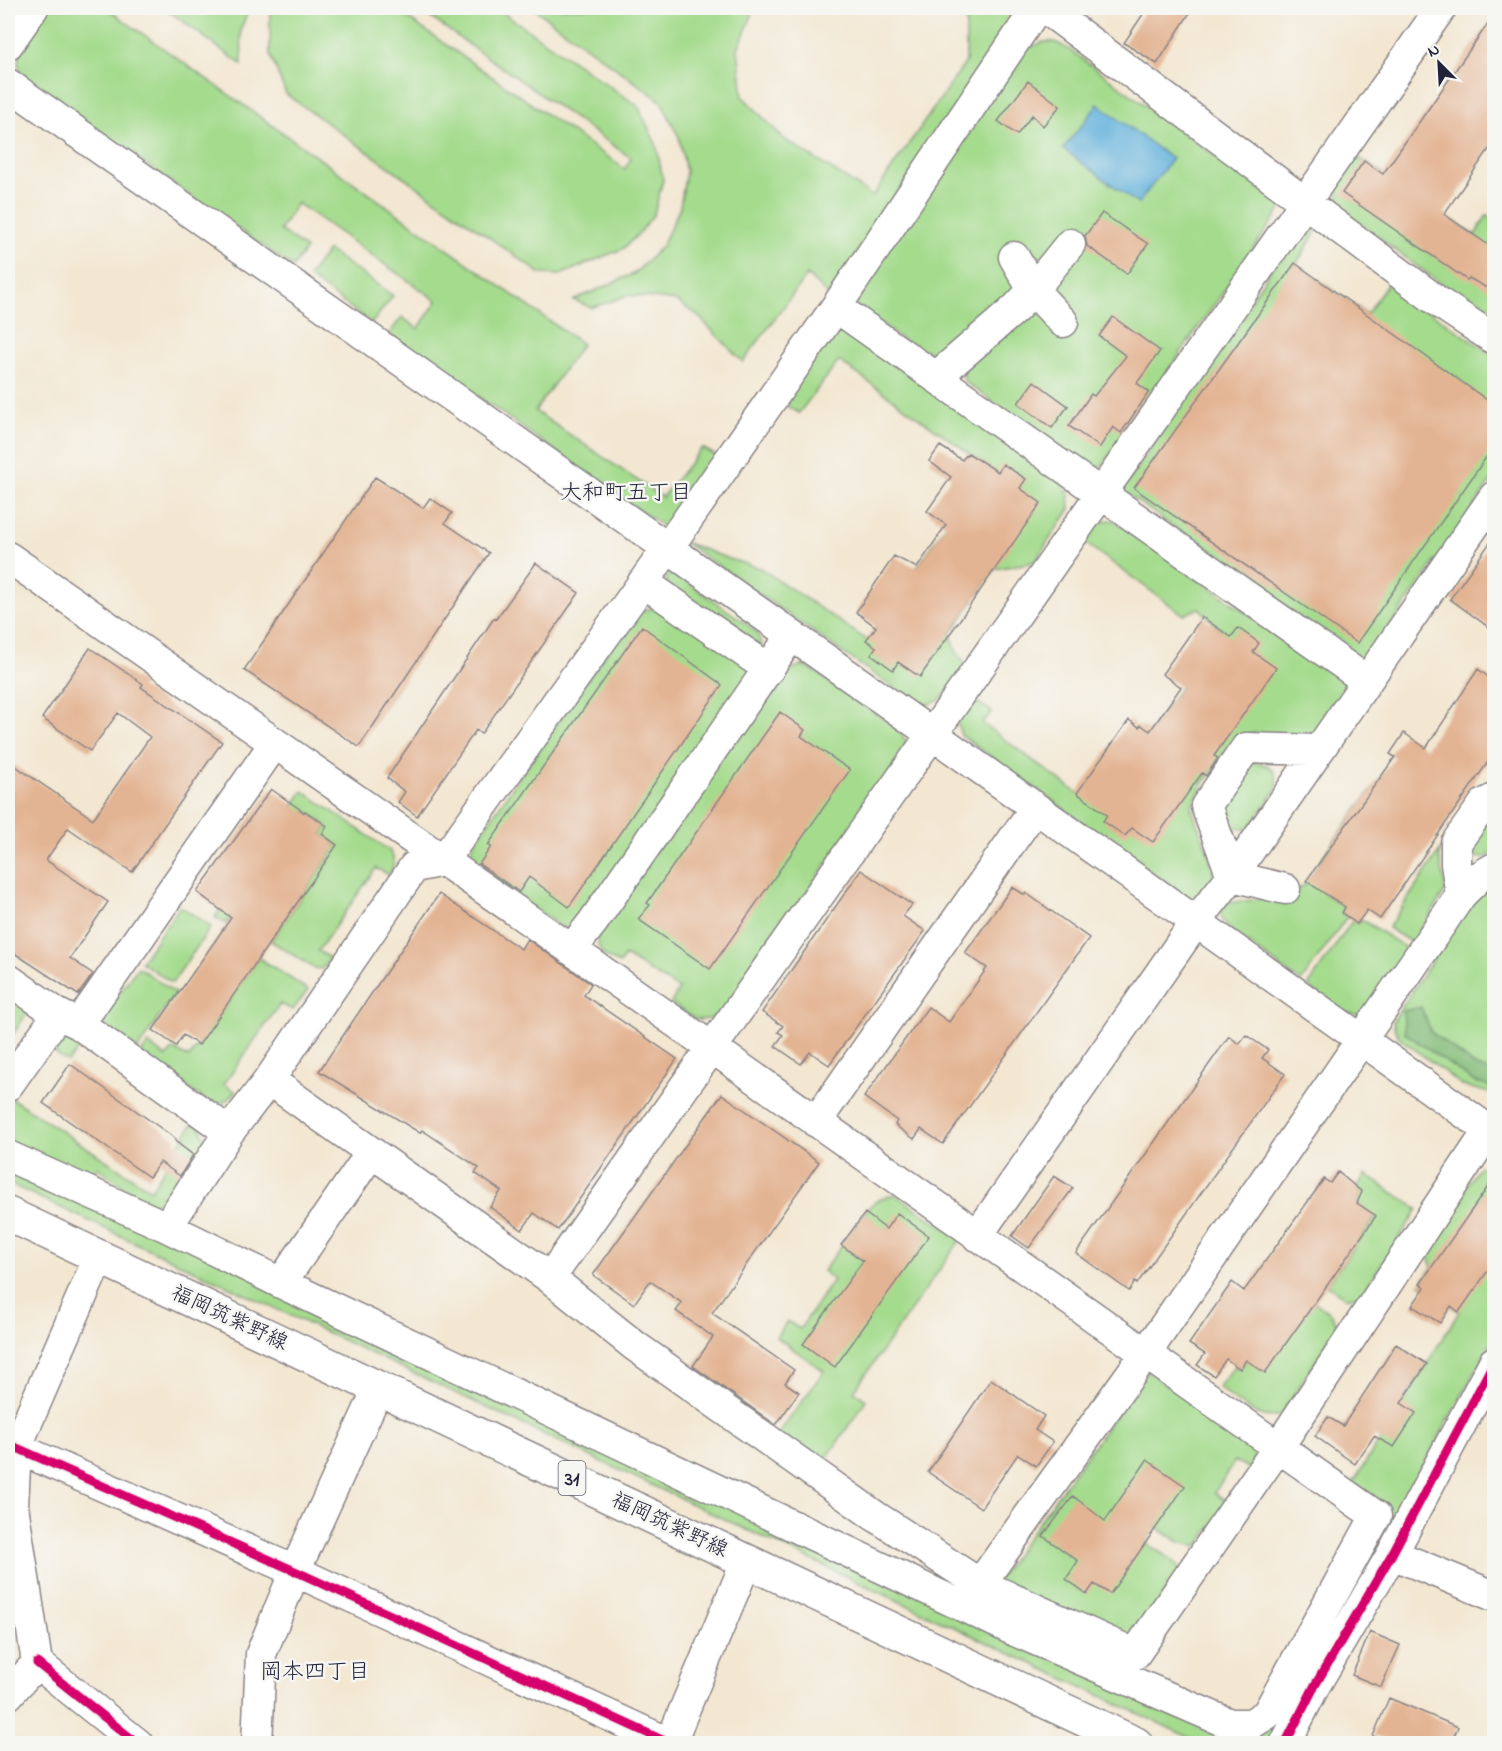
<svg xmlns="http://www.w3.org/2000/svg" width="1502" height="1751" font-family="'Indie Flower','Klee One',sans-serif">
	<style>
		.green { fill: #a4db8d; stroke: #637e64; stroke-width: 1.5 }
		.forest { fill: #83bb78; stroke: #526e5a; stroke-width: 1.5 }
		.water { fill: #62b1dc; stroke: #426a8c; stroke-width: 1.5 }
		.building { fill: #e3b493 }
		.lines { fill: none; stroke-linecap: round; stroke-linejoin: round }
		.minor-casing { stroke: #8a8486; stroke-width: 33 }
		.major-casing { stroke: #8a8486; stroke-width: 36 }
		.minor { stroke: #fff; stroke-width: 30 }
		.major { stroke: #fff; stroke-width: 33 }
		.cycleway-casing { stroke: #f6f6f2; stroke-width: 13 }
		.cycleway { stroke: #d6006c; stroke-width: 9 }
		.labels { text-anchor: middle; stroke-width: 5; stroke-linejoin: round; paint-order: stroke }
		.shield { fill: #f6f6f2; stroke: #626272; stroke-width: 1.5 }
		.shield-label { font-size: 20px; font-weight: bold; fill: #22223b }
		.street-label { font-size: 21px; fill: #22223b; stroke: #f6f6f2 }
		.neighbourhood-label { font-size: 22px; fill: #22223b; stroke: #f6f6f2 }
	</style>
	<rect width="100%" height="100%" fill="#f6f6f2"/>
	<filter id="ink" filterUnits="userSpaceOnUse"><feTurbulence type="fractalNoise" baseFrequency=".0167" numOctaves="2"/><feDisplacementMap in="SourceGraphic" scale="12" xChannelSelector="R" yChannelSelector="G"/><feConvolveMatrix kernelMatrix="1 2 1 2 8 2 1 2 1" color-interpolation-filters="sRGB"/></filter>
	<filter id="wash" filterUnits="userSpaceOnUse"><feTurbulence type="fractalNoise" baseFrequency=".008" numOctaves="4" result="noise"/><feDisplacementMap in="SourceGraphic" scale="24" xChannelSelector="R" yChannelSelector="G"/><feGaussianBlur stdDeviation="1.35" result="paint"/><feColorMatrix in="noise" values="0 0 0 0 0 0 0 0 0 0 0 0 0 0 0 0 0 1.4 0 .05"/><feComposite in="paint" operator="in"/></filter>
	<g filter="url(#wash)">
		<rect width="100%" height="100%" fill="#f3e7d2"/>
		<!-- green -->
		<path class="green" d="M49 8H106L582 344 535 411 662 497 702 448 717 456 667 529 389 334 402 317 418 329 437 301 297 203 280 230 306 249 293 267 29 83C25 78 20 72 19 67 14 46 38 23 49 8Z
			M165 8H249L241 29 242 65Z
			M272 8H393L625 169 631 158 417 8H496L638 106 656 144 663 180 654 214 641 231 624 248 560 275 541 274 286 94 270 54V14Z
			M533 8H755L738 49 743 97 784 139 867 192 872 197 966 62V11L961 8H1012L1020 13 828 295 807 275 743 362 697 315 676 301 629 295 591 308 574 300 635 273 662 246 680 207 686 172 679 137 661 101Z
			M1043 42H1055L1070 50 1283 206 1104 463 1097 468 1086 467 965 382 961 367 1027 314H1038L1052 300 1041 258 1018 244 1016 282 1013 293 944 357 938 352 917 350 852 302 1019 52Z
			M1352 153 1475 235 1487 215 1494 222V306L1470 305 1345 213C1330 183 1337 181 1352 153Z
			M1304 221 1317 230 1296 264 1367 314 1388 283 1494 356V477L1364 664 1122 490Z
			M328 250 393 296 372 323 308 277Z
			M837 324 1059 480 1069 494 1070 509 1034 562 995 569 951 633 956 651 967 666 940 700 921 707 684 542 729 559 760 568 867 640 987 466 839 361 799 413 780 402Z
			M1113 520 1350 685 1317 732 1297 734 1251 733 1229 747 1203 784 1191 807 1209 855 1215 879 1204 892 1189 899 961 735 956 718 971 698 992 712 982 723 1076 792 1099 804 1221 630 1199 608 1184 615 1081 540 1100 521Z
			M670 574 678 576 747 624 757 633 763 647 666 587 667 577Z
			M664 606 756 670 572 930 564 929 475 867 470 854 473 844 635 612Z
			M802 665 809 668 899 730 907 743 905 751 723 1012 710 1019 696 1020 671 1003 679 989 625 956 619 964C604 957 597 952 597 935L779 675Z
			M1249 762C1266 763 1279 766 1277 788L1249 828H1232L1225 823 1219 800Z
			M1387 769 1324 893 1345 907 1342 913 1347 917 1301 982 1231 931 1222 919 1221 909 1226 903 1287 896 1305 885 1328 849Z
			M303 791 390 851C396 861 394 866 389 875L376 868 318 951 330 958 322 969 314 968 271 941 337 845 322 834 327 826 306 811 226 924 215 917Z
			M1494 814V852L1485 858 1475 857 1470 850 1469 839Z
			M1442 848 1439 854 1446 890 1412 943 1388 928Z
			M1494 881V1094L1463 1086 1400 1038 1395 1030 1393 1021 1475 895Z
			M180 906 211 927 172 983 141 962Z
			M1361 919 1409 950 1362 1014C1341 1017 1324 998 1308 986L1352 921 1358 924Z
			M259 958 308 990 293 1010 280 1004 224 1084 236 1092 224 1102 211 1104 140 1055 148 1044 166 1057 174 1049 189 1058Z
			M138 967 175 993 136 1052C123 1043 99 1033 103 1015Z
			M8 993 29 1010 8 1042Z
			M57 1037H66L82 1045 68 1062 44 1046Z
			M8 1096 151 1190 193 1123 201 1128 207 1146 200 1159 193 1154 160 1205 153 1208 97 1167 86 1185 8 1148Z
			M8 1164 1246 1730 1387 1513V1506L1353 1483 1459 1312 1420 1284 1432 1267 1424 1246 1479 1167 1492 1165 1494 1166V1337L1270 1743H1201L8 1183Z
			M1366 1175 1418 1209 1361 1295 1345 1298 1327 1285 1376 1217 1357 1203 1362 1191 1356 1187Z
			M894 1194 961 1239 854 1391 866 1400 820 1468 776 1437 824 1371 776 1337 787 1321 800 1329 833 1280 823 1271 869 1207 878 1200Z
			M1315 1302 1331 1314 1338 1326 1281 1415C1257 1423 1237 1401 1218 1387L1235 1366 1240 1369 1246 1360Z
			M1147 1371 1256 1448 1250 1469 1235 1461 1214 1493 1228 1502 1198 1546 1181 1543 1156 1527 1145 1543 1171 1559 1181 1571 1131 1640 995 1583Z"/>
		<!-- forest -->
		<path class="forest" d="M1421 1007 1431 1032 1475 1066 1494 1073V1089L1473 1081 1405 1033 1403 1011Z"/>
		<!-- water -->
		<path class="water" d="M1098 104 1172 159 1138 204 1063 149Z"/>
		<g id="blocks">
			<!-- building -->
			<path class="building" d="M1147 8H1193L1157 64 1124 43Z
				M1494 15V142L1444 214 1494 249V292L1469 278 1467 280 1342 193 1364 161 1383 174Z
				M1028 81 1060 106 1043 126 1032 115 1017 135 998 121Z
				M1102 213 1148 244 1127 274 1087 246 1085 236Z
				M1295 263 1494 405V446L1357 643 1134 488Z
				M1113 317 1160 351 1137 383 1149 392 1121 433 1113 427 1100 447 1069 426 1091 394 1094 396 1126 356 1099 336Z
				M1034 381 1068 406 1052 428 1018 403Z
				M940 446 962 460 968 453 998 472 1003 464 1026 479 1020 488 1041 503 920 677 898 662 893 670 871 654 876 647 866 640 876 627 856 612 894 556 917 568 946 525 927 511 951 477 929 461Z
				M375 477 423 508 430 498 452 513 445 523 489 553 359 747 244 670Z
				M1494 537V631L1450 599Z
				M536 563 579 593 481 734 476 730 417 816 398 802 405 792 387 778 494 618 496 619Z
				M1202 617 1231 637 1238 628 1259 643 1253 652 1276 668 1214 756 1218 758 1206 776 1202 773 1153 842 1132 828 1125 836 1103 821 1107 815 1077 793 1129 720 1139 727 1141 725 1150 731 1181 687 1162 674Z
				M642 626 722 685 569 907 529 877 519 892 479 864 491 847 488 845Z
				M90 648 143 684 141 687 222 742 132 872 68 828 46 860 108 902 70 958 93 974 78 995 8 949V761L93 819 150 737 118 713 90 751 42 718Z
				M1478 669 1494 681V753L1380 919 1367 910 1357 924 1342 913 1345 907 1306 881 1395 757 1390 754 1404 733 1426 748Z
				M780 712 805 730 801 736 850 770 710 969 638 919 650 905 647 903Z
				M271 789 304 812 305 811 327 826 322 834 337 845 199 1045 183 1035 176 1046 153 1030 231 918 197 892Z
				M861 870 912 905 903 916 925 931 829 1065 810 1052 801 1064 775 1046 783 1035 778 1032 783 1026 762 1012Z
				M1012 887 1025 895 1026 893 1089 938 943 1144 921 1129 914 1139 895 1125 897 1121 864 1097 928 1007 949 1022 987 968 965 953Z
				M439 894 521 949 527 939 591 984 584 995 677 1059 558 1230 534 1213 522 1230 490 1207 501 1191 475 1173 479 1168 422 1130 420 1133 319 1071Z
				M1246 1035 1268 1050 1262 1058 1285 1074 1137 1284 1135 1282 1129 1291 1076 1253 1229 1036 1239 1044Z
				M70 1064 176 1139 175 1141 193 1155 180 1176 160 1162 149 1177 43 1103Z
				M722 1094 819 1162 712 1313 794 1370 785 1383 799 1392 776 1425 693 1366 713 1337 676 1311 682 1303 650 1281 634 1304 593 1275Z
				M1338 1172 1362 1192 1357 1203 1376 1216 1265 1373 1246 1360 1240 1369 1226 1359 1214 1376 1197 1365 1205 1354 1189 1344 1232 1282 1244 1291 1324 1179 1330 1183Z
				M1054 1176 1073 1188 1029 1248 1012 1236Z
				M1494 1178V1262L1459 1312 1451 1306 1440 1323 1412 1306 1425 1287 1420 1284Z
				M865 1213 886 1229 897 1213 929 1236 835 1367 803 1344 863 1261 841 1245Z
				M1396 1344 1427 1364 1401 1403 1416 1413 1394 1447 1374 1436 1355 1464 1315 1436 1328 1417 1343 1426Z
				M991 1379 1044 1416 1035 1430 1053 1442 1036 1466 1018 1454 981 1508 928 1472Z
				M1147 1460 1185 1486 1110 1594 1094 1584 1087 1594 1066 1579 1078 1561 1043 1536 1073 1496 1105 1521Z
				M1370 1632 1400 1645 1381 1687 1352 1675Z
				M1389 1698 1458 1727 1451 1743H1391L1373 1736Z"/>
		</g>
	</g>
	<g filter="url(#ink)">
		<use href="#blocks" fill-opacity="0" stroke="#8a8486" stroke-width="1.5"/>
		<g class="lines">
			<!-- minor casing -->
			<g class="minor-casing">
				<path id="minor" d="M1045 8 1441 304 1494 339
					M8 44 33 8
					M8 84 932 734 1494 1134
					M1014 257 1033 290 1063 322
					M836 307 1367 681
					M936 377 1015 309 1033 290 1070 244
					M8 557 711 1047 1376 1516 1267 1714 1251 1724H1230L1015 1631 281 1283 167 1227
					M643 582 769 669
					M1285 889 1232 876 1206 806 1246 748 1319 750
					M1461 895 1456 864V843L1484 804 1494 799
					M571 950 593 922 791 636
					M8 979 58 1014 79 1024 229 1132 269 1080 550 1278 635 1346 875 1516 980 1584 1135 1654 1279 1446 1489 1130
					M79 1024 274 744
					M269 1080 414 867 443 861 667 549 836 307 1037 8
					M8 1085 58 1014
					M816 1122 1035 808
					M8 1156 167 1227 229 1132
					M977 1236 1195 923 1232 876 1494 497
					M550 1278C845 854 1147 433 1441 8
					M281 1283 371 1153
					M8 1444 295 1571 671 1744
					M1392 1554 1494 1596
					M980 1584 1146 1353 1461 895 1480 876 1494 868
					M37 1663 138 1744
					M8 1695 37 1663 13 1506 16 1448 99 1257
					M257 1744 261 1654 295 1571 379 1387
					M670 1744 747 1560
					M1285 1744 1314 1687 1392 1554 1494 1362"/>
			</g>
			<!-- major casing -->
			<g class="major-casing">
				<path id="major" d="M8 1214 1136 1744"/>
			</g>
			<!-- minor -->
			<use href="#minor" class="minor"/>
			<!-- major -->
			<use href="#major" class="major"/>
			<!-- cycleway casing -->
			<g class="cycleway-casing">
				<path id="cycleway" d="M8 1444 295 1571 671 1744
					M37 1663 138 1744
					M1285 1744 1314 1687 1392 1554 1494 1362"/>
			</g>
			<!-- cycleway -->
			<use href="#cycleway" class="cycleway"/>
		</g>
	</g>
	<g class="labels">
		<!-- shield labels -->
		<rect class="shield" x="558.5" y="1461" width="27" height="34" rx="4.5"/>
		<g class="shield-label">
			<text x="572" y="1485">31</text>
		</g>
		<!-- street labels -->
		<g class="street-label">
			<text transform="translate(230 1317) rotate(25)" y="7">福岡筑紫野線</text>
			<text transform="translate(670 1524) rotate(25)" y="7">福岡筑紫野線</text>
		</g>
		<!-- neighbourhood labels -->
		<g class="neighbourhood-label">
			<text x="626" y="499">大和町五丁目</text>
			<text x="315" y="1678">岡本四丁目</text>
		</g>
	</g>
	<!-- margin -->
	<rect width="1502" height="1751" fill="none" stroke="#f6f6f2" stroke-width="30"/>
	<!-- north arrow -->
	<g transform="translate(1439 63) rotate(336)" stroke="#f6f6f2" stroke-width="4.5" paint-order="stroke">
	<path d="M0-4.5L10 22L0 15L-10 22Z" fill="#22223b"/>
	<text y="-9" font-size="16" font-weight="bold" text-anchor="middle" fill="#22223b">N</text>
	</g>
</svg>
